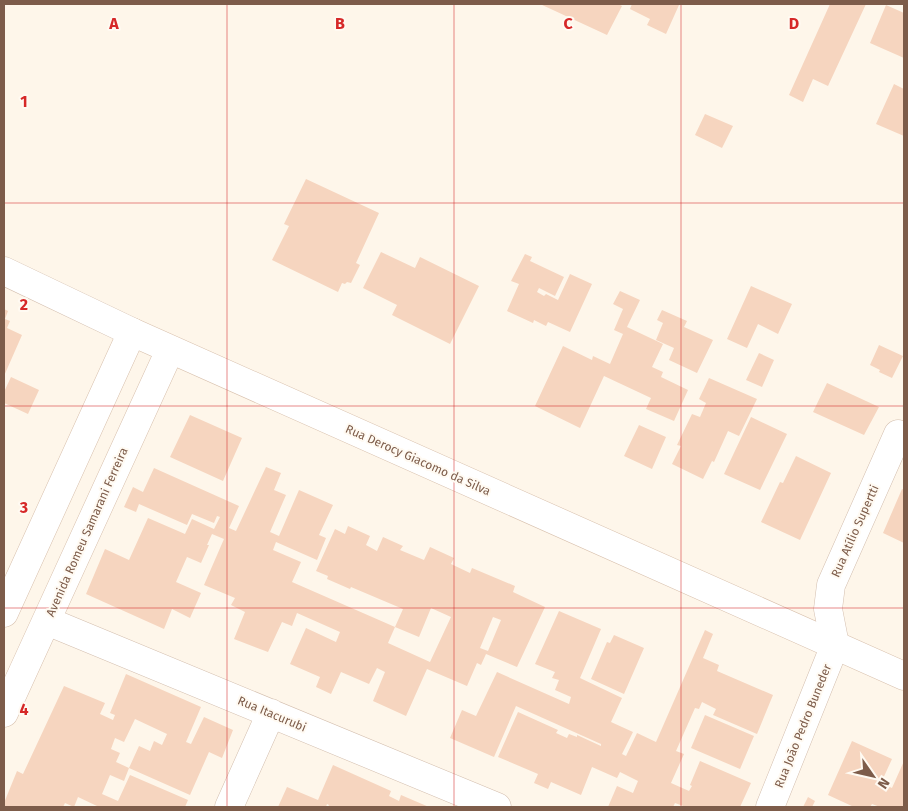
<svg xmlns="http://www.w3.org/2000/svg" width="908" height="811" font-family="'Fira Sans',sans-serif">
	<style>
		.building { fill: #f6d5bf; fill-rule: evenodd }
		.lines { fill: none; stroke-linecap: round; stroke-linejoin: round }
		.street-casing { stroke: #d3beae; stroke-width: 29 }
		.secondary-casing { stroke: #d8c0ad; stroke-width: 29 }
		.street { stroke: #fff; stroke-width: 28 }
		.secondary { stroke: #fff; stroke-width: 28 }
		.grid { fill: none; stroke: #d62828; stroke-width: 1; stroke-opacity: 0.55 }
		.labels { text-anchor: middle; stroke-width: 4; stroke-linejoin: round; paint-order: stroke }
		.street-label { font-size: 12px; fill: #7d5c4a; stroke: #fffaf2 }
		.grid-label { font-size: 16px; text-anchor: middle; font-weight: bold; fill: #d62828; stroke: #fffaf2; stroke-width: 4; stroke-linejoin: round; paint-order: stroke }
	</style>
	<rect width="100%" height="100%" fill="#fef6ea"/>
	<!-- building -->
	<path class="building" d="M540 4H618L622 6 607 35Z
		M632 4H676L679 5 666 34 647 25 650 19 630 9Z
		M830 4H866L828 86 813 79 803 102 789 95Z
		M886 5 904 13V58L870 43Z
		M894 84 904 89V136L876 124Z
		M705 114 733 126 722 148 695 135Z
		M306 179 379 213 356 263 360 265 351 283 347 282 345 284 342 283 338 292 272 260 289 226 284 224Z
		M381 252 415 268 420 257 479 286 450 344 392 315 397 305 363 288Z
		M525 254 532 257 530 261 564 277 555 296 539 288 537 292 544 296 546 294 558 300 570 274 592 284 570 332 548 322 546 326 534 320 533 323 507 311 519 284 511 281Z
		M751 286 792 304 778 334 758 324 747 348 727 339Z
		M620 291 640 300 627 327 663 344 652 367 663 372 661 377 688 390 674 421 646 409 651 398 604 376 580 428 535 406 563 346 592 360 593 356 610 364 623 334 614 330 623 309 613 304Z
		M4 309 8 311 5 319 10 321 7 328 22 335 4 376Z
		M662 310 687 321 684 327 713 340 697 373 669 360 674 348 656 340 663 323 657 320Z
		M879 345 903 356 892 378 879 372 880 370 870 365Z
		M759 353 774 360 762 387 746 380Z
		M11 377 39 390 28 414 4 403V392Z
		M709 378 757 399 739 436 728 431 714 462 712 461 703 479 672 464 681 446 677 445 692 414 700 417 706 403 699 399Z
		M827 383 879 407 864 435 813 412Z
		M190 415 242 438 223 481 170 457Z
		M751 417 787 434 760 490 724 474Z
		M639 425 666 437 652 469 624 456Z
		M796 456 831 473 800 540 761 522 780 482 783 483Z
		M266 467 281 473 274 490 286 495 270 532 279 536 299 490 333 505 319 535 326 538 317 560 276 542 273 550 301 562 292 582 395 627 388 643 430 662 451 617 431 608 419 637 395 627 403 609 351 587 350 589 327 579 328 576 316 571 335 529 345 534 348 526 370 536 366 545 377 551 383 537 403 546 400 550 424 560 430 547 454 558 451 564 470 573 472 568 515 586 513 592 545 607 517 667 486 654 481 665 477 663 467 686 427 669 406 716 373 701 385 672 377 668 369 684 341 672 331 694 316 687 320 677 290 664 306 628 336 642 340 632 297 613 292 626 282 622 268 652 234 639 245 612 231 605 235 598 204 585 224 539 212 534 207 545H209L201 563 187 557 176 582 201 593 190 618 172 609 164 629 86 594 105 549 129 560 148 518 185 534 192 519 214 529 220 517 217 516 214 523 192 514 187 525 139 504 136 512 124 507 133 487 143 492 154 468 239 506 229 528 236 531ZM493 617 501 620 488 651 480 648Z
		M902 489 904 490V543L883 533Z
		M559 611 601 629 580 678 622 698 611 722 633 732 622 754 626 756 637 733 656 742 705 630 713 634 703 658 719 665 717 671 773 695 757 734 713 715 716 709 702 702 699 709 695 708 676 751 684 754 671 783 689 791 692 786 690 785 700 761 751 783 740 807H686L675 803 673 807H608L617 786 633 793 638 781 620 772 617 778 592 767 581 795 551 782 548 789 534 783 538 774 498 757 518 712 558 730 556 733 567 738 569 734 577 737V735L601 746V744L516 706 494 757 450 738 462 710 476 716 497 672 569 704 571 697 555 690 559 680 552 678 555 672 535 664Z
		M614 635 644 648 624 694 591 679 607 642 610 643Z
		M126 674 201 707 186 742 191 744 204 717 233 730 222 758 209 752 190 795 129 768 139 746 150 751 154 741 162 745 167 734 135 719 124 742 115 738 111 749 120 753 116 762 129 768 124 781 110 775 102 794 118 801 130 775 188 800 185 807H96L97 806 78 797 74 807 65 803 63 807H4V803L17 771 23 774 64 686 105 703 100 714 113 720 115 715 110 713Z
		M705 715 754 736 740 769 691 748Z
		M852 741 892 759 881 783 892 788 904 761V807H880L872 804 870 807H854L828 795Z
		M333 765 391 791 389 796 399 801 401 795 429 807H328L329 805 327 804 326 807H278L287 787 318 800Z
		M808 797 815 801 812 807H803Z"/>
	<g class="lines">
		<!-- street casing -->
		<g class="street-casing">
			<path id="street" d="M4 271 132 332
				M47 621 497 807
				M229 807 271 713
				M770 807 835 645 828 609 831 585 898 434"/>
		</g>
		<!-- secondary casing -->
		<g class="secondary-casing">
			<path id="secondary" d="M4 613 132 332 904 676
				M4 713 170 350"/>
		</g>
		<!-- street -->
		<use href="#street" class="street"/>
		<!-- secondary -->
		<use href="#secondary" class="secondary"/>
	</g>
	<!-- grid -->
	<path class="grid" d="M227 4V807M454 4V807M681 4V807M4 203H904M4 406H904M4 608H904"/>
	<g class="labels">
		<!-- street labels -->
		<g class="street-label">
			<text transform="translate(418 460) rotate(24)" y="4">Rua Derocy Giacomo da Silva</text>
			<text transform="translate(855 531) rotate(-66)" y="4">Rua Atílio Supertti</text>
			<text transform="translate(87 532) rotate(-66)" y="4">Avenida Romeu Samarani Ferreira</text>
			<text transform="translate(272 714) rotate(23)" y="4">Rua Itacurubi</text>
			<text transform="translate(803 726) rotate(-68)" y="4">Rua João Pedro Buneder</text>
		</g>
	</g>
	<g class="grid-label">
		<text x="114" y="29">A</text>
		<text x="340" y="29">B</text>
		<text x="568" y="29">C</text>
		<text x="794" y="29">D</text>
		<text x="24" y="107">1</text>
		<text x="24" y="310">2</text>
		<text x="24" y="513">3</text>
		<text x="24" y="715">4</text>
	</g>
	<!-- border -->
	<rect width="908" height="811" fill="none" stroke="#7d5c4a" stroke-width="10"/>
	<!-- north arrow -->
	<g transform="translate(873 776) rotate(124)" stroke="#fffaf2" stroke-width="4" paint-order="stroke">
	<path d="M0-4L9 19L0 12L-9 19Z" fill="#7d5c4a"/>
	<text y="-8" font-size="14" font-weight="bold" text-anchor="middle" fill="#7d5c4a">N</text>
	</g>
</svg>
